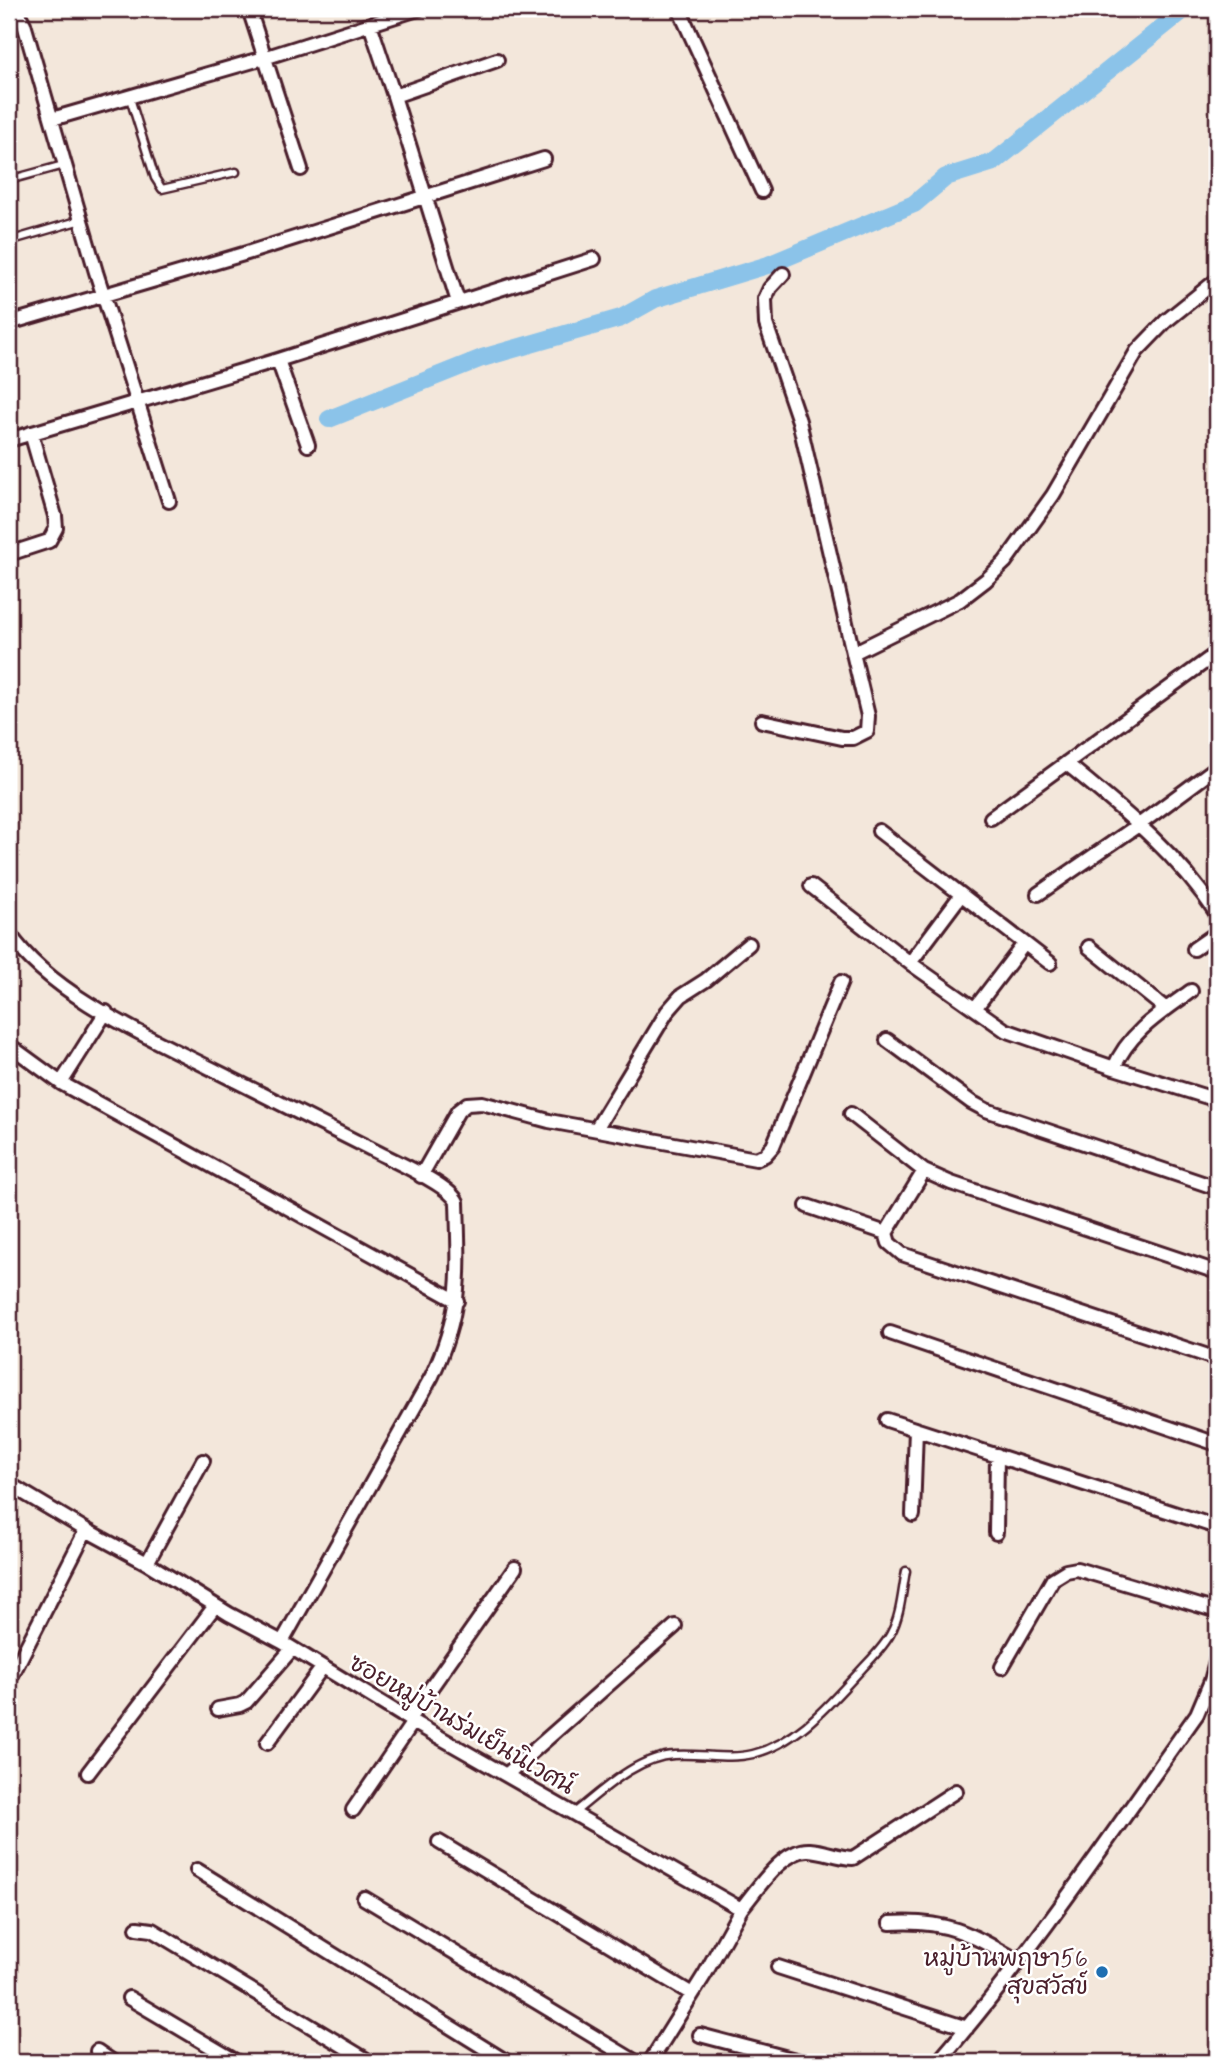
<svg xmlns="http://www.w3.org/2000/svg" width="1226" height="2071" font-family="Mynerve,'Playpen Sans Thai',sans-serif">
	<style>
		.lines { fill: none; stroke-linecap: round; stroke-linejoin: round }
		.canal { stroke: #8bc3e9; stroke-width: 18 }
		.lane-casing { stroke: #4a1f2b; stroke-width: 11 }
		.street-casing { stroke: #4a1f2b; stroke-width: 18 }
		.lane { stroke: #fff; stroke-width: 6 }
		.street { stroke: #fff; stroke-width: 12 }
		.poi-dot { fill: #1f6fb2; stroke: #fff; stroke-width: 2.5 }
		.labels { text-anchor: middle; stroke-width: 5; stroke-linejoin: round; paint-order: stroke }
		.street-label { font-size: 24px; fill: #4a1f2b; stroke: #fff }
		.poi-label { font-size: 24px; fill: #4a1f2b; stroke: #fff; text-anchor: end }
	</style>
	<rect width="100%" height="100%" fill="#f3e7db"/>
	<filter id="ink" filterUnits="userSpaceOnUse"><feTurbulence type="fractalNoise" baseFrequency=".0143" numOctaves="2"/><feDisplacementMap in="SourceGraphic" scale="14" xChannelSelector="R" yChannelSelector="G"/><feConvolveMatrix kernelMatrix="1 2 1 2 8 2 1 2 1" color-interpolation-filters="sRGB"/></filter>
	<g filter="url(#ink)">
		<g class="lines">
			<!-- canal -->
			<path class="canal" d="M329 419 482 358 621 318 655 299 768 265 914 204 946 177 994 162 1185 9"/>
			<!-- lane casing -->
			<g class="lane-casing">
				<path id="lane" d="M129 95 155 178 162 189 236 172
					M9 180 64 165
					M9 241 81 220
					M574 1813C602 1791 636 1757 674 1755 700 1753 728 1760 753 1754 798 1743 831 1702 861 1670 871 1659 884 1647 891 1633 901 1615 902 1591 906 1571"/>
			</g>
			<!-- street casing -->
			<g class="street-casing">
				<path id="street" d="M16 9 24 24 96 272 169 501
					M249 9 301 169
					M679 9 762 191
					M370 24 394 96 497 60
					M394 96 458 302
					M52 119 264 58 418 9
					M783 274 770 288 765 299 766 324 799 421 853 653
					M9 323 247 253 544 159
					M278 360 308 445
					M9 440 278 360 594 259
					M9 554 49 541 56 528 55 516 31 433
					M762 721 842 738H853L867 731 868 716 853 653 960 600 986 580 1005 562 1053 495 1137 351 1166 321 1217 280
					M1066 763C1123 810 1176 852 1217 914
					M991 818 1217 653
					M879 831 1050 963
					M811 886 910 963
					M1038 894 1140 824 1217 767
					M961 895 910 963 1005 1030 1114 1068
					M9 933C51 996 153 1039 220 1073 272 1099 324 1125 377 1152 394 1161 450 1185 457 1202 459 1272 463 1310 432 1376L282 1642
					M1089 947 1166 1009
					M1194 949 1217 933
					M1191 991C1162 1012 1128 1033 1114 1068L1217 1100
					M976 1007 1024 944
					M887 1040 971 1102 986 1110 1217 1188
					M9 1045 61 1083 457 1301
					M61 1083 106 1012
					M851 1114 924 1171
					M596 1129 667 1012 681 996 706 980 749 944
					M421 1176 458 1111 467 1104 482 1103 549 1121 756 1159 765 1155 773 1146 841 982
					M807 1206 886 1233
					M1217 1272 951 1183 924 1171 886 1233 889 1243 902 1254 1217 1359
					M890 1333 1217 1444
					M887 1420 1217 1527
					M9 1484 86 1530 147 1563 229 1614 282 1642 413 1722 741 1909 705 1974 650 2062
					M913 1515 916 1429
					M996 1533 997 1455
					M147 1563 203 1461
					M1002 1667 1053 1579 1066 1571 1077 1569 1217 1611
					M9 1681 86 1530
					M218 1709 240 1705 246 1702 292 1649
					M409 1719 515 1568
					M267 1743 322 1668
					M88 1773 215 1606
					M506 1775 675 1626
					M353 1810 413 1722
					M439 1842 692 1994
					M197 1870 507 2062
					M364 1898 636 2062
					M741 1909C757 1890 783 1848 810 1850 825 1851 839 1858 853 1858L956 1791
					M890 1923C946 1919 971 1934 1018 1961
					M137 1928 152 1930 370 2062
					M778 1967 967 2028
					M129 1998 237 2062
					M700 2035 803 2062
					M97 2051 113 2062
					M938 2062C1032 1953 1113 1832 1197 1714L1211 1681 1217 1658"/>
			</g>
			<!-- lane -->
			<use href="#lane" class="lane"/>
			<!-- street -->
			<use href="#street" class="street"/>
		</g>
	</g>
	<!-- markers -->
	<circle class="poi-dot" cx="1102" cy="1972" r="7"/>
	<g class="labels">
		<!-- street labels -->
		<g class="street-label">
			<text transform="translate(462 1724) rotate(30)" y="8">ซอยหมู่บ้านร่มเย็นนิเวศน์</text>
		</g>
		<!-- poi labels -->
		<g class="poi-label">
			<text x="1088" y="1966">หมู่บ้านพฤษา56<tspan x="1088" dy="28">สุขสวัสข์</tspan></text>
		</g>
	</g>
	<!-- margin -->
	<rect width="1226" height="2071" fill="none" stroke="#fff" stroke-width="35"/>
	<rect x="18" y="18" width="1191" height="2036" fill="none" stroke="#4a1f2b" stroke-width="2.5" filter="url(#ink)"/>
</svg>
